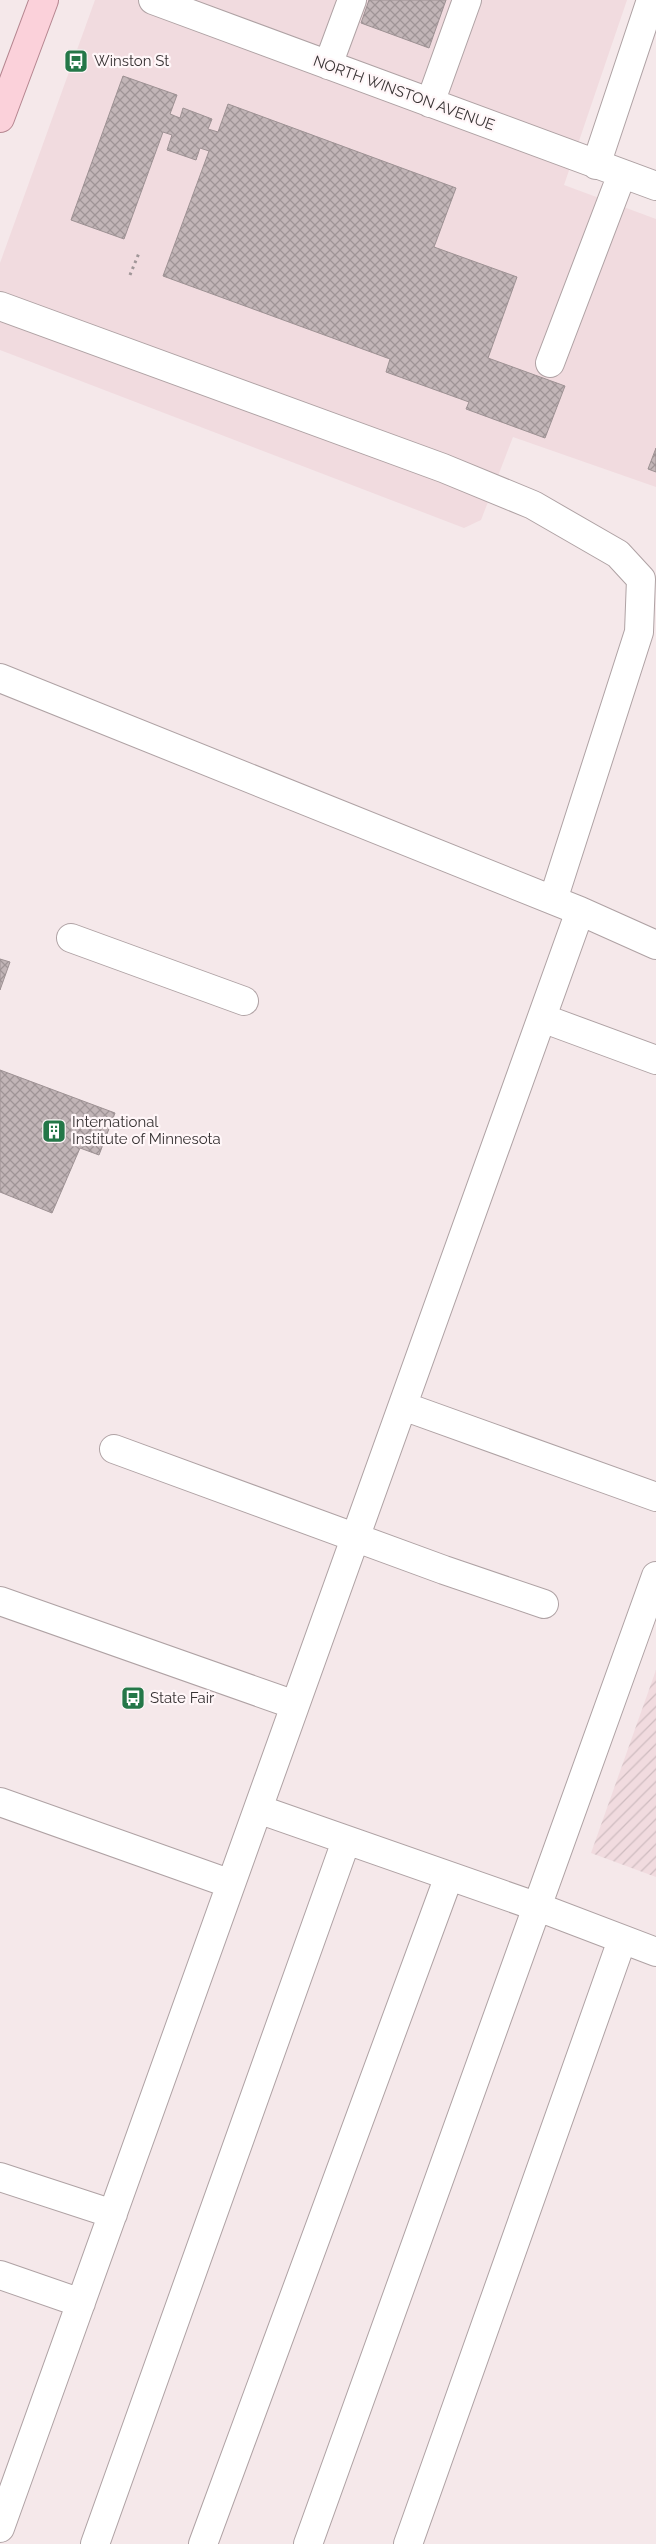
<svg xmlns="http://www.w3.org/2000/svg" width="656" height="2544" font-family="Raleway,sans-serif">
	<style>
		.built { fill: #f1dbdf }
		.industrial { fill: url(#industrial-furrows) }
		.building { fill: url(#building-cross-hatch); stroke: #9d9193 }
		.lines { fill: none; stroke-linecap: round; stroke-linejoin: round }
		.minor-casing { stroke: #afa2a4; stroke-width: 30 }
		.major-casing { stroke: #b58690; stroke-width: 30 }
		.path { stroke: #a09698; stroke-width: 3; stroke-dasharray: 2.5 4; stroke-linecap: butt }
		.minor { stroke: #fff; stroke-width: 28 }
		.major { stroke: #fbd1da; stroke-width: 28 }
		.labels { text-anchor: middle; stroke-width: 4.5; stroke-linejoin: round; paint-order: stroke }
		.poi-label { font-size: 15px; fill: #383334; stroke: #fff6f8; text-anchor: start }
		.street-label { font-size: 15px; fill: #383334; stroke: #fff6f8 }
	</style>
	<defs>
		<pattern id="industrial-furrows" width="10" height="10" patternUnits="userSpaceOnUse" patternTransform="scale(1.25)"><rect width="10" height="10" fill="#f1dbdf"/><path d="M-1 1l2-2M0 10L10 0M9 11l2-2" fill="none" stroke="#cfbcc0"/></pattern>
		<pattern id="building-cross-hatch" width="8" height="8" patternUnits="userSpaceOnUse" patternTransform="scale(1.25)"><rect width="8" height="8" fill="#c2b5b7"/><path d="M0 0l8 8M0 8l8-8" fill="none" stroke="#9f9496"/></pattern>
	</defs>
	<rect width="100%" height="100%" fill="#f5e8ea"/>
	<!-- built -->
	<path class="built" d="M95 0H627L564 185 656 219V487L513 437 481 520 464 528 0 350V263Z"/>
	<!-- industrial -->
	<path class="industrial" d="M656 1670V1877L591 1853Z"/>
	<!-- building -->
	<path class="building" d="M369 0H446L429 48 361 23Z
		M123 76 177 95 170 114 180 118 183 108 212 119 208 129 218 132 228 104 456 188 434 247 517 277 488 358 565 386 545 438 466 409 469 402 386 372 390 359 163 276 209 151 200 148 196 160 167 150 172 135 163 132 124 239 71 220Z
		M656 448V472L648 469Z
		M0 959 10 962 0 990Z
		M0 1070 115 1113 99 1155 80 1148 52 1213 0 1192Z"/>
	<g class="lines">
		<!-- minor casing -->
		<g class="minor-casing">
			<path id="minor" d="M153 0 656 186
				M328 65 352 0
				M430 103 467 0
				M596 165 651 0
				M0 306 443 468 533 505 618 554 641 579 639 632 553 900
				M550 363 622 174
				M0 678 580 911 0 2528
				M580 911 656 945
				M71 938 244 1001
				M542 1018 656 1060
				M403 1406 656 1497
				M114 1449 444 1570 544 1604
				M0 1601 295 1705
				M0 1802 231 1884
				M258 1809 538 1907 656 1952
				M0 2177 113 2214
				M0 2275 81 2303
				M95 2544 346 1841
				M203 2544 449 1876
				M308 2544 656 1576
				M408 2544 622 1940"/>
		</g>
		<!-- major casing -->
		<g class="major-casing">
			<path id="major" d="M0 118 44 0"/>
		</g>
		<!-- path -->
		<path class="path" d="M130 275 139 253"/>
		<!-- minor -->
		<use href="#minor" class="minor"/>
		<!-- major -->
		<use href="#major" class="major"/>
	</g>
	<!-- icons -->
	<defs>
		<g id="bus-square" transform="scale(1.25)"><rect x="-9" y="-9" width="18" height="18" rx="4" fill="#247748" stroke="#fff6f8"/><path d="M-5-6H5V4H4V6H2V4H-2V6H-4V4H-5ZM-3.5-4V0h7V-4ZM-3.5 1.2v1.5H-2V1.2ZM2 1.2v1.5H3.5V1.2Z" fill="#fff"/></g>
		<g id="building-square" transform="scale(1.25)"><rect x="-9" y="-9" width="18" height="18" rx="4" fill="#247748" stroke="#fff6f8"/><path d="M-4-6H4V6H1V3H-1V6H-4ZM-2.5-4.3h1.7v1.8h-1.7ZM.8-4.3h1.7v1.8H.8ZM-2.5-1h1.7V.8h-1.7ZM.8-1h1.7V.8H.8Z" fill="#fff"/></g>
	</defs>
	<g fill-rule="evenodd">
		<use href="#bus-square" x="76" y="61"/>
		<use href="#building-square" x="54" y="1131"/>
		<use href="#bus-square" x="133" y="1698"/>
	</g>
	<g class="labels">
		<!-- poi labels -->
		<g class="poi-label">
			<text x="94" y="66">Winston St</text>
			<text x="72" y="1127">International<tspan x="72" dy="17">Institute of Minnesota</tspan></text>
			<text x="150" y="1703">State Fair</text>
		</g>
		<!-- street labels -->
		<g class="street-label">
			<text transform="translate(404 93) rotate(20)" y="5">NORTH WINSTON AVENUE</text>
		</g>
	</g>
</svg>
